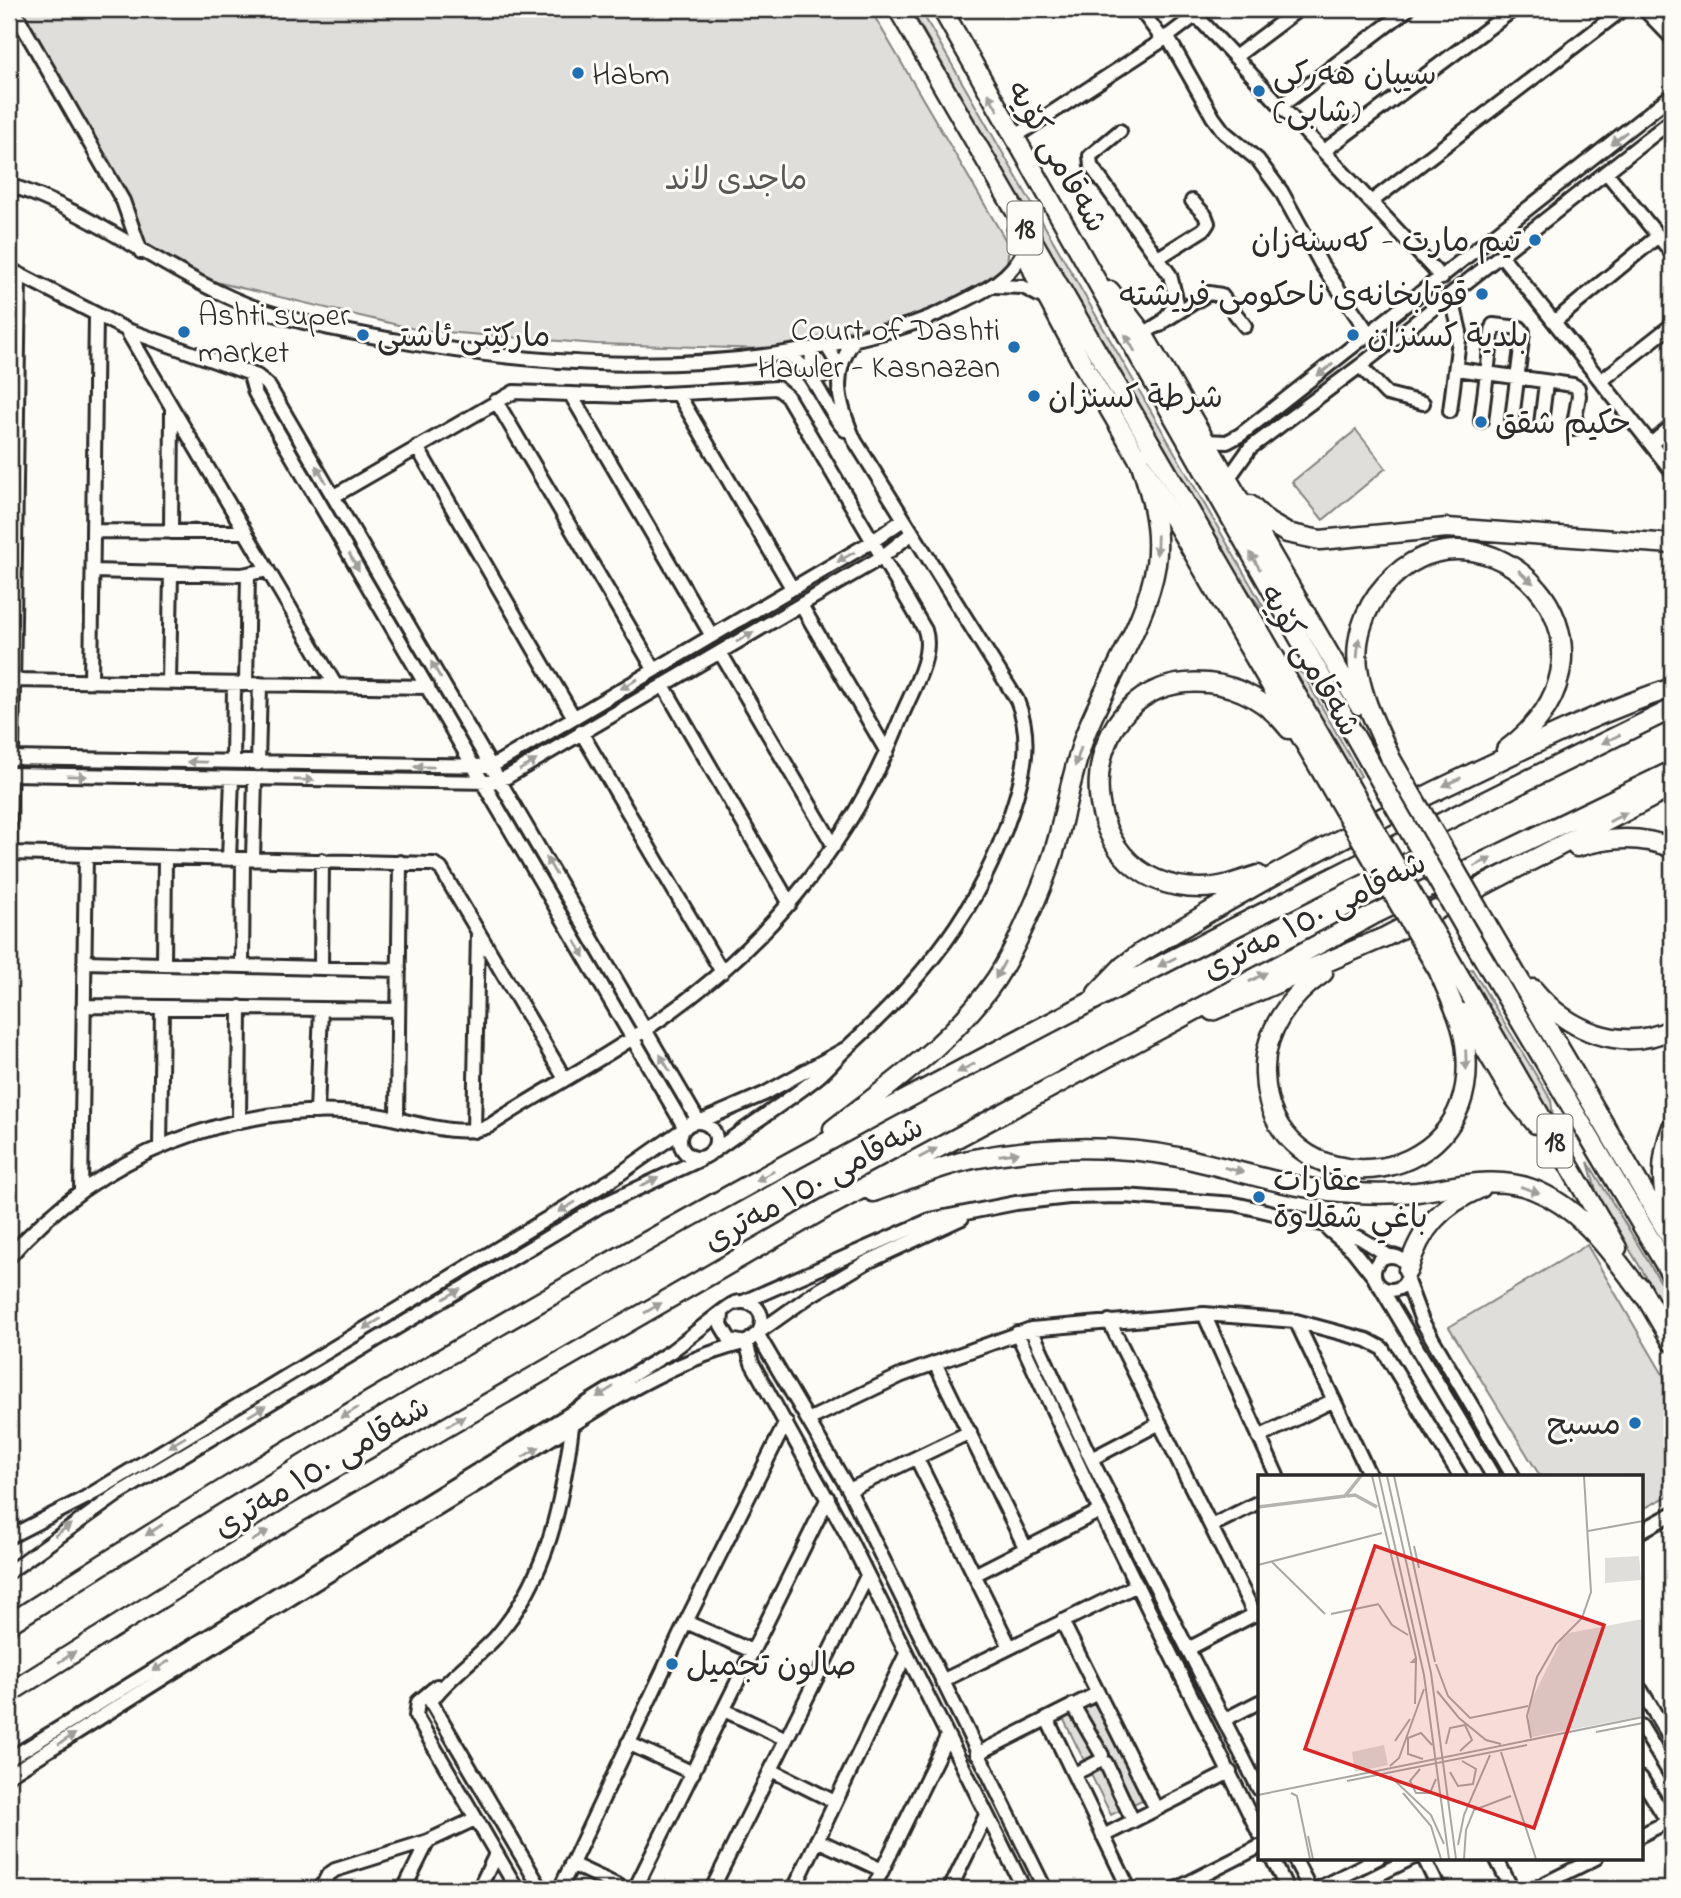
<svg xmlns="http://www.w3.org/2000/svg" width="1681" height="1898" font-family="'Indie Flower','Playpen Sans Arabic',sans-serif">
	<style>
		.green { fill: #dfdeda; stroke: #858482; stroke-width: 2 }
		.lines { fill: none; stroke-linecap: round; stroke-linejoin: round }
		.minor-casing { stroke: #2b2b2b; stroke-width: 18 }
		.highway-casing { stroke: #2b2b2b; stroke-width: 23 }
		.minor { stroke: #fdfcf7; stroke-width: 12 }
		.highway { stroke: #fdfcf7; stroke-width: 18 }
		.highway-bridge-casing { stroke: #2b2b2b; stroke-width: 23; stroke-linecap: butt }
		.highway-bridge { stroke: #fdfcf7; stroke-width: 18 }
		.oneway { fill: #9e9e9b }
		.poi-dot { fill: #1f6fb2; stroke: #fdfcf7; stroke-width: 2.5 }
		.labels { text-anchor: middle; stroke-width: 6; stroke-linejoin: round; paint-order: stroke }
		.shield { fill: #fdfcf7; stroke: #6a6a68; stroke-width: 2 }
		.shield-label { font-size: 30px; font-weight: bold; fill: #2b2b2b }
		.poi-label { font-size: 32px; fill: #2b2b2b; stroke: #fdfcf7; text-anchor: start }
		.street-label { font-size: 32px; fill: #2b2b2b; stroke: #fdfcf7 }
		.park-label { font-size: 32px; fill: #585857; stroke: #fdfcf7 }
		.inset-river { fill: none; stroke: #b5b4b1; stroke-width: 3.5 }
		.inset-road { fill: none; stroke: #a9a8a5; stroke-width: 2 }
		.view { fill: #d62828; fill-opacity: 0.15; stroke: #d62828; stroke-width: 3.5 }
		.inset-edge { fill: none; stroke: #2b2b2b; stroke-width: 3.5 }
	</style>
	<rect width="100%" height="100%" fill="#fdfcf7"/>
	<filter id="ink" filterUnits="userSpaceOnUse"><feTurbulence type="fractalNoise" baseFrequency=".0143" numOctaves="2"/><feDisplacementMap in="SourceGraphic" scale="14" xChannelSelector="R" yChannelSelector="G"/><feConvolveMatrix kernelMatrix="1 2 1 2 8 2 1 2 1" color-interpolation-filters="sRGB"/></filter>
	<g filter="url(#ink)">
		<!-- green -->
		<path class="green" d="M15 9H870L1009 246 1006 271 923 314 767 349 597 344 419 330 216 282 145 244Z
			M911 9H920L1275 627 1229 564Z
			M1356 430 1386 468 1323 520 1292 482Z
			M1290 666 1303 674 1361 776 1355 780Z
			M1472 969 1551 1100 1554 1124 1466 972Z
			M1588 1162 1672 1301V1320L1598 1197Z
			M1587 1245 1672 1390V1494L1641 1510V1476H1540L1449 1327Z
			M1097 1701 1146 1798 1111 1815 1063 1718Z"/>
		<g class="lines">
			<!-- minor casing -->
			<g class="minor-casing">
				<path id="minor" d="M13 9 123 201 141 252
					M1140 9 1163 40
					M1190 9 1442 278
					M1644 9 1672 38
					M1167 36 1213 117 1224 132 1258 160 1281 191 1321 264 1370 335
					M1235 57 1299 9
					M1281 106 1408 9
					M1120 131 1090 156 1091 166 1170 275 1177 303 1160 325
					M1013 138 1163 40 1204 9
					M1324 151 1514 9
					M1606 172 1672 253
					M9 185C98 213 171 278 261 310 304 324 349 332 393 340 538 366 685 375 830 345 873 335 914 327 954 306 982 292 1010 280 1024 250
					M1371 202 1623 9
					M1501 255 1672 471
					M1158 258 1204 229 1208 223 1205 215 1192 201
					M9 269 127 330 257 376 268 385 699 1122 764 1094 845 1049
					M994 286 1023 287 1046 299
					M1554 322 1658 236
					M127 331 336 686
					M1143 334 1209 293 1221 295 1245 326
					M812 349 811 374 823 376 840 368 826 345
					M788 354C816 372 823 406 845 430
					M1360 366 1387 394 1423 403
					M1457 369 1573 385 1578 388 1579 396 1573 429
					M1601 381 1672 325
					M678 394 792 588
					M571 395 712 636
					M496 401 654 669
					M1450 411 1460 332 1451 295
					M1481 421 1493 325 1520 328 1523 332 1512 419
					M1541 424 1546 383
					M1205 441 1227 442 1240 435 1672 95
					M1651 444 1672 426
					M417 447 573 716
					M1228 479 1250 448 1360 366 1672 120
					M94 531 245 532
					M171 532 172 409
					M93 571 242 575 268 570
					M801 605 887 752
					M720 652 834 846
					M13 680 428 687
					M91 681 96 315
					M169 682 171 573
					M246 683 248 575
					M663 685 790 904
					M581 732 722 972
					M9 758 492 766 873 541 903 520
					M12 758 19 275
					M233 762 234 684
					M258 764 260 684
					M9 774 492 782 507 777 882 557 912 533
					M9 848 10 774
					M9 853 434 864 441 869 565 1079
					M229 859 232 778
					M253 859 255 779
					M84 962 399 970
					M164 964 165 857
					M242 966 243 859
					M321 968 322 860
					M83 1006 398 1010
					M317 1112 321 1009
					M397 1117 400 862
					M680 1140a18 18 0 1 1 36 0a18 18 0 1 1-36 0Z
					M239 1122 240 1007
					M474 1131 478 932
					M160 1147 162 1008
					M714 1151C748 1126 785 1103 818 1077 829 1068 838 1056 848 1047 923 979 979 911 1011 813 1024 774 1033 740 1017 700L855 441C839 405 829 374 855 339
					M81 1191 86 855
					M1329 1230 1352 1249 1374 1277
					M1374 1273a17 17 0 1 1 34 0a17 17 0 1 1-34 0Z
					M9 1257C97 1156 235 1099 370 1114 405 1118 457 1140 489 1126 539 1093 593 1065 643 1031 759 955 849 849 900 720 910 694 934 657 925 630L787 396 777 388 626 396 514 392 334 496
					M1407 1281 1422 1321 1513 1476
					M1380 1286 1493 1476
					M743 1302 930 1220 1016 1203 1069 1197 1124 1196 1235 1204 1329 1226 1360 1238 1389 1256
					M1204 1314 1277 1476
					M1109 1321 1255 1615
					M1296 1321 1370 1476
					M1031 1329 1091 1459 1259 1789
					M759 1332 811 1295 867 1262 962 1218
					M1017 1333 1100 1511 1259 1833
					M758 1335 849 1490 1045 1889
					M746 1343 752 1363 850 1540 1024 1889
					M935 1363 1026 1549
					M810 1419 902 1375 1031 1329 1204 1314 1296 1321 1367 1340 1382 1348 1460 1476
					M1259 1437 1334 1400
					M917 1459 1010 1647
					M1091 1459 1160 1423
					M849 1490 970 1432
					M1211 1526 1259 1502
					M1641 1531 1672 1514
					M9 1537 85 1498 611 1180 685 1128 255 393 250 375
					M9 1572 118 1494 600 1206 701 1159
					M974 1575 1100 1511
					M1062 1621 1156 1809
					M686 1622 752 1651
					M1188 1649 1259 1612
					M942 1681 1137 1585
					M437 1686 418 1702 416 1716 517 1889
					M1641 1690 1672 1742
					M1073 1705 1102 1755
					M724 1710 786 1739
					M1047 1719 1129 1889
					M1224 1720 1259 1702
					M1641 1726 1672 1777
					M628 1743 693 1773
					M977 1754 1098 1693
					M9 1759 670 1352C681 1345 729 1304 735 1303 742 1301 750 1302 756 1307 763 1314 763 1324 759 1332L746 1343 730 1340 721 1325 722 1314
					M1106 1763 1133 1821
					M771 1770 835 1802
					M1074 1774 1100 1761
					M9 1775C171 1673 332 1571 497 1472 574 1426 652 1367 740 1344
					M1641 1778 1672 1829
					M1641 1835 1667 1822
					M1103 1836 1230 1772
					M817 1840 882 1870
					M1272 1858 1287 1889
					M1294 1858 1310 1889
					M1424 1858 1439 1889
					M1496 1858 1512 1889
					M571 1864 625 1889
					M321 1889 328 1875 335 1870 428 1841 475 1819
					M404 1889 428 1841
					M479 1889 496 1854
					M541 1889 431 1702C442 1683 479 1656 496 1637 548 1577 562 1503 572 1427
					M560 1889 686 1622 786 1422
					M635 1889 828 1498
					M712 1889 867 1576
					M794 1889 906 1654
					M873 1889 947 1737
					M950 1889 986 1815
					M1176 1889 1259 1847
					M1317 1889 1378 1858
					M1350 1889 1412 1858
					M1534 1889 1596 1858"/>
			</g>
			<!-- highway casing -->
			<g class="highway-casing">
				<path id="highway" d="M898 9 1349 785
					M942 9 1374 770
					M1017 230 1035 275 1084 366 1334 793
					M1110 291 1143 334 1359 705
					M1250 505 1268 522 1287 533 1320 540 1447 528 1672 544
					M1391 759C1380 732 1364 704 1359 674 1353 643 1363 609 1385 585 1480 478 1651 641 1506 750
					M1577 847C1609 837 1641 835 1672 848
					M1258 875C1240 881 1221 888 1201 888 1058 888 1069 670 1208 683 1240 686 1269 703 1289 729
					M1482 916 1672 1240
					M1464 926 1672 1276
					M1438 939 1617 1248
					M1422 943 1444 980
					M1323 973C1290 996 1263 1031 1265 1074 1269 1211 1480 1197 1466 1052 1464 1024 1450 998 1439 972
					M1533 989C1567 1030 1621 1054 1672 1029
					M1097 993 1123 966 1142 952C1255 883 1372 820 1492 764 1551 736 1610 708 1672 688
					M1212 1011 1385 937 1672 787
					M1464 1013 1513 1096 1536 1124
					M1672 1127C1659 1160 1661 1194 1672 1226
					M833 1129C891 1084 954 1041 996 979 1018 945 1048 876 1058 838 1067 803 1073 769 1085 735 1106 680 1147 622 1156 564 1161 525 1150 491 1138 455
					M873 1192C905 1181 939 1166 973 1159 1040 1146 1117 1144 1183 1158 1240 1170 1296 1191 1354 1193 1375 1194 1396 1194 1417 1192 1455 1187 1495 1175 1532 1189 1584 1209 1612 1255 1645 1297
					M1408 1270C1420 1228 1442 1205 1481 1188
					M1640 1287 1672 1342
					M9 1624C541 1281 1103 987 1672 709
					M9 1693 296 1514 826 1208 1373 915 1672 771"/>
			</g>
			<!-- minor -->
			<use href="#minor" class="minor"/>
			<!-- highway -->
			<use href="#highway" class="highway"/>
			<!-- highway-bridge casing -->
			<g class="highway-bridge-casing">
				<path id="highway-bridge" d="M1391 759 1482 916
					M1374 770 1464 926
					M1349 785 1438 939
					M1334 793 1422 943"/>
			</g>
			<!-- highway-bridge -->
			<use href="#highway-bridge" class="highway-bridge"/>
		</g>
		<!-- one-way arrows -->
		<defs><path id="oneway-solid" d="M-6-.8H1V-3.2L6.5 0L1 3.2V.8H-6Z" transform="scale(1.75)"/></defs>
		<g class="oneway">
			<use href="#oneway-solid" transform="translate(993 102) rotate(-119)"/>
			<use href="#oneway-solid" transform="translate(1619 138) rotate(141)"/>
			<use href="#oneway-solid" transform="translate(1130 343) rotate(-120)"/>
			<use href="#oneway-solid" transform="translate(1325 370) rotate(143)"/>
			<use href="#oneway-solid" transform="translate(321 474) rotate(-121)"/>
			<use href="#oneway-solid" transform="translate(1157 545) rotate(92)"/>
			<use href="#oneway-solid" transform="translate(846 557) rotate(150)"/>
			<use href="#oneway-solid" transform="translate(1255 561) rotate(-120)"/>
			<use href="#oneway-solid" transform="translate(354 562) rotate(60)"/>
			<use href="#oneway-solid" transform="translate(1526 577) rotate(41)"/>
			<use href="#oneway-solid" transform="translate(745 637) rotate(-30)"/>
			<use href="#oneway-solid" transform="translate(1358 648) rotate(-85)"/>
			<use href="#oneway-solid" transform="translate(436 670) rotate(-120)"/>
			<use href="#oneway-solid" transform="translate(629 684) rotate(150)"/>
			<use href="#oneway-solid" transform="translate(1611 739) rotate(154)"/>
			<use href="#oneway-solid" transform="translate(1078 757) rotate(108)"/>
			<use href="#oneway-solid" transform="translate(197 762) rotate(-179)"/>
			<use href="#oneway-solid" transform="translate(528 765) rotate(-31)"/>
			<use href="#oneway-solid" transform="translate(424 767) rotate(-179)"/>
			<use href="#oneway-solid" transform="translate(77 776) rotate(1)"/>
			<use href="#oneway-solid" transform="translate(304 780) rotate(1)"/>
			<use href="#oneway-solid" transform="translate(1452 782) rotate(155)"/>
			<use href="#oneway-solid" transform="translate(1618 817) rotate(-28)"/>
			<use href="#oneway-solid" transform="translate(1483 862) rotate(-26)"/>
			<use href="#oneway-solid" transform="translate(551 866) rotate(-120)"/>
			<use href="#oneway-solid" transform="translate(580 949) rotate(60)"/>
			<use href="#oneway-solid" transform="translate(1167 962) rotate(153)"/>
			<use href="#oneway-solid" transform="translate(1000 970) rotate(118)"/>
			<use href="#oneway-solid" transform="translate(1258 977) rotate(-28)"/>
			<use href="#oneway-solid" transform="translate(1466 1060) rotate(88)"/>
			<use href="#oneway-solid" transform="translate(665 1063) rotate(-120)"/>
			<use href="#oneway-solid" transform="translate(966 1068) rotate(152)"/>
			<use href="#oneway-solid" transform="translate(928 1153) rotate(-28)"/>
			<use href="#oneway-solid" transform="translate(1009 1154) rotate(-8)"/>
			<use href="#oneway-solid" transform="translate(1234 1170) rotate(14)"/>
			<use href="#oneway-solid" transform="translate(765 1176) rotate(151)"/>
			<use href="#oneway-solid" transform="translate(649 1182) rotate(-25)"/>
			<use href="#oneway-solid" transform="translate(1530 1190) rotate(20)"/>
			<use href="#oneway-solid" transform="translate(567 1207) rotate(149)"/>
			<use href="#oneway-solid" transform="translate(452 1294) rotate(-31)"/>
			<use href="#oneway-solid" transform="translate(653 1308) rotate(-30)"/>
			<use href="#oneway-solid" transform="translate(372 1324) rotate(149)"/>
			<use href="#oneway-solid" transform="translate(605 1392) rotate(148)"/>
			<use href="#oneway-solid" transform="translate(257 1411) rotate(-31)"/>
			<use href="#oneway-solid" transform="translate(349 1413) rotate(149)"/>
			<use href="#oneway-solid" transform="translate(456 1421) rotate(-30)"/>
			<use href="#oneway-solid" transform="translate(177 1442) rotate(149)"/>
			<use href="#oneway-solid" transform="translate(531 1452) rotate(-31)"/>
			<use href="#oneway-solid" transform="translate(63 1530) rotate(-36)"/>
			<use href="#oneway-solid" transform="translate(154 1530) rotate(147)"/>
			<use href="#oneway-solid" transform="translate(260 1536) rotate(-32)"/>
			<use href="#oneway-solid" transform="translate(67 1657) rotate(-32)"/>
			<use href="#oneway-solid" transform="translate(161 1666) rotate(148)"/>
			<use href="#oneway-solid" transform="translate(67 1739) rotate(-32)"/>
		</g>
	</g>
	<!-- markers -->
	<g class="poi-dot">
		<circle cx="578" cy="73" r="7"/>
		<circle cx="1259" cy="91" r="7"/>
		<circle cx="1535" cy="240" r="7"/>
		<circle cx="1482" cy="294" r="7"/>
		<circle cx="184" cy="332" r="7"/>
		<circle cx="363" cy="335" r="7"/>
		<circle cx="1353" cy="335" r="7"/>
		<circle cx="1014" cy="347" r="7"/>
		<circle cx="1034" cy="396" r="7"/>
		<circle cx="1481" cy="422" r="7"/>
		<circle cx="1259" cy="1197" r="7"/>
		<circle cx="1635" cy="1423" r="7"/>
		<circle cx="672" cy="1664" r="7"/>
	</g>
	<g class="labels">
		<!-- shield labels -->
		<g class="shield">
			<rect x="1007.5" y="201.5" width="35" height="53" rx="5"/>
			<rect x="1537.5" y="1114.5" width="35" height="53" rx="5"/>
		</g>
		<g class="shield-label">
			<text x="1025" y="238">18</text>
			<text x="1555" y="1151">18</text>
		</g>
		<!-- poi labels -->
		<g class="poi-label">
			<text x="592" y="84">Habm</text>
			<text x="1273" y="84">سیپان هەرکی<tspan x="1273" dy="37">(شابی)</tspan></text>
			<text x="1521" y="251" text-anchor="end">تیم مارت - کەسنەزان</text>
			<text x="1468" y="305" text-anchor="end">قوتابخانەی ناحکومی فریشتە</text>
			<text x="198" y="325">Ashti super<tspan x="198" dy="37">market</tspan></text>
			<text x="1000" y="340" text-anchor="end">Court of Dashti<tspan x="1000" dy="37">Hawler - Kasnazan</tspan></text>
			<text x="377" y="346">مارکێتی ئاشتی</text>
			<text x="1367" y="346">بلدية كسنزان</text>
			<text x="1048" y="407">شرطة كسنزان</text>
			<text x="1495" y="433">حكيم شقق</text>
			<text x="1273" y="1190">عقارات<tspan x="1273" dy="37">باغي شقلاوة</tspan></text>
			<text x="1621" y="1434" text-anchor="end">مسبح</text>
			<text x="686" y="1675">صالون تجميل</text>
		</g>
		<!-- street labels -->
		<g class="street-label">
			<text transform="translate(1058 156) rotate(60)" y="11">شەقامی کۆیە</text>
			<text transform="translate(1311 660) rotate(60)" y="11">شەقامی کۆیە</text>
			<text transform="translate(1314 915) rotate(-27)" y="11">شەقامی ١٥٠ مەتری</text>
			<text transform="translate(813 1183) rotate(-29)" y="11">شەقامی ١٥٠ مەتری</text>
			<text transform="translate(321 1466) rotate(-31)" y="11">شەقامی ١٥٠ مەتری</text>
		</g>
		<!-- park labels -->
		<g class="park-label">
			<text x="736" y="189">ماجدی لاند</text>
		</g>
	</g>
	<!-- overview -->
	<g transform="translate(1258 1475)">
		<rect width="385" height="385" fill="#fdfcf7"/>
		<path d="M381 81 383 105 347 108V83ZM385 144V241L274 262 270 249 272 228 303 165 311 158ZM126 270 130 290 97 297 94 277Z" fill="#dfdeda"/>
		<path class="inset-river" d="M89 21 97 20 119 32M0 32 87 21 103 1"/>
		<path class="inset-road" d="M114 1 158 183 154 187H158V183M121 1 166 200 191 384M129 1 173 198 198 384M136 1 177 187M330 56 385 46M156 71 161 93M14 87 67 139M0 90 124 58M121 130 134 150 150 160M73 139 121 129M178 189 190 221 212 243 270 231M179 216 201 243 228 265 243 269M157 229 158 186M338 257 385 248M273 263 269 241 279 202 298 169 324 143 333 117 326 1M137 266 152 244M188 269 192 253 207 250 214 265 202 276M243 277 278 384M165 284 150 279V263L163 258 174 270M132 291 141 283 166 214M162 294 152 306 158 318H172L178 304M192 297 200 311 215 309 218 294 204 286M132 301 173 340 186 369M89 306 269 270M33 318 39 321 52 384M145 318 173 351 183 384M0 320 385 242M50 361 55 384M200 370 206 340 232 280M206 384 208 355 216 335 253 321"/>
		<path class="view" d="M117 71 346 150 276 353 47 274Z"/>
		<rect width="385" height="385" class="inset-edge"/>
	</g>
	<!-- margin -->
	<rect width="1681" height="1898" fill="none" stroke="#fdfcf7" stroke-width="35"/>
	<rect x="18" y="18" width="1646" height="1863" fill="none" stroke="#2b2b2b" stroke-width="2.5" filter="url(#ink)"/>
</svg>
